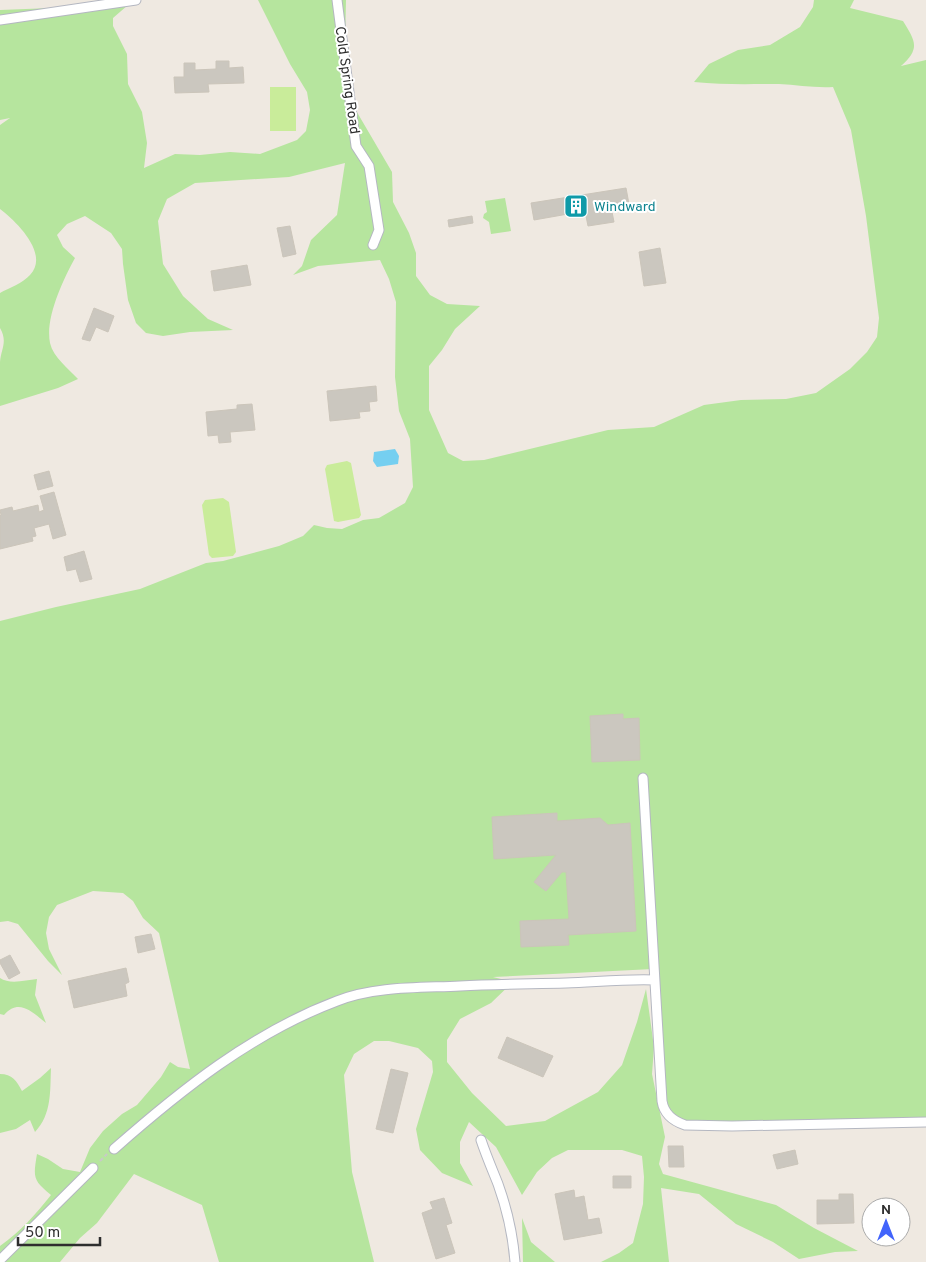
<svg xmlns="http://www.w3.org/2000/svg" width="926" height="1262" font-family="Overpass,sans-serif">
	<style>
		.green { fill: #b6e59e }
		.pitch { fill: #c9ec9a }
		.water { fill: #75cff0 }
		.building { fill: #cbc7bf; stroke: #cbc5ba }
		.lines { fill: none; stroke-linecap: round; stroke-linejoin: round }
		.minor-casing { stroke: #b4b7c1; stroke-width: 11 }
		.path { stroke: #c9c9c9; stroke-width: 2; stroke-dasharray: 4 2.5; stroke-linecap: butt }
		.minor { stroke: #fff; stroke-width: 9 }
		.labels { text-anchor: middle; stroke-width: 4; stroke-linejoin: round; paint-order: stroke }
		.street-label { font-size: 14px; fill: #2e2e2e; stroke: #fff }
		.culture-label { font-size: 14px; fill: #0d838f; stroke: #fff; text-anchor: start }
	</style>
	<rect width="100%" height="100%" fill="#efe9e1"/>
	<!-- green -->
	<path class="green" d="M258 0H346L344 90 392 172 393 202 409 233 416 253V276L430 295 447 304 480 306 455 329 442 350 429 366V410L448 453 463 461 484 460 608 430 654 427 704 405 741 400 786 399 816 393 850 369 867 352 877 337 879 318 866 216 851 130 833 87C815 88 797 85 779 84 750 84 722 85 694 82L709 64 738 50 770 45 800 27 813 7 814 0H854L850 8 903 21C915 41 921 48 901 66L926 60V1120L732 1124 678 1120 666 1108 653 969 493 977 513 982 491 1003 460 1019 447 1040V1062L472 1093 506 1126 545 1121 598 1092 622 1065 637 1022 646 989 654 1047 652 1074 665 1137 659 1164 663 1174 776 1205 814 1228 858 1251 835 1252 799 1259 773 1242 736 1224 699 1194 661 1188 669 1262H601L619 1253 633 1243 643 1204 644 1177 642 1156 622 1150H568L552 1158 537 1172 522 1195 496 1147 469 1122 460 1142V1163L473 1186 442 1173 420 1150 416 1129 433 1072 432 1061 418 1048 389 1041H374L354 1054 344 1075 352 1172 374 1262H219L202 1205 134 1174 97 1223 80 1238 60 1262H0V1246C20 1232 36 1214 51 1195 33 1180 33 1178 37 1154L48 1159 63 1169 80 1172 90 1148 103 1131 122 1114 137 1105 161 1077 170 1062 178 1067 190 1069 159 933 143 918 133 901 123 893 93 891 57 905 49 917 46 933 49 949 62 975 48 961 18 924 8 921 0 922V621L56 607 140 589 206 563 223 561 279 546 303 536 314 525 327 528 342 529 363 520 379 518 405 503 413 487 410 439 399 411 395 377 396 302 389 279 380 260 318 266 293 275 302 266 311 240 337 215 345 163 289 177 195 183 167 199 158 221 163 264 183 296 208 319 233 330 190 332 163 336 146 333 136 323 128 300 123 264 122 249 111 233 85 216 67 224 57 235 63 247 75 258C63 280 45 318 50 343 53 357 69 369 78 379L58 388 0 406C0 392 0 377 0 362 1 349 8 342 0 328V293C9 288 23 283 30 275 50 254 16 221 0 209V125L10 118 0 120V10L128 5 113 18V26L127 54 128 84 142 112 147 143 144 168 175 154 200 155 230 152 260 154 297 140 306 131 310 110 307 92 290 64Z
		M505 198 511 231 491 234 489 222 483 218 484 214 487 212 485 201Z
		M0 978C10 985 26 980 37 979L35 995 46 1023C32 1012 19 998 4 1015L0 1014Z
		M51 1068C50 1091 52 1114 35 1132L30 1120 16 1129 0 1133V1074C12 1074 17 1081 22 1091L40 1078Z
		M522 1218 531 1242 555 1262H523Z"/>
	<!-- pitch -->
	<path class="pitch" d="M270 87H296V131H270Z
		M347 461 351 463 361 515 359 518 338 522 334 521 325 469 327 465Z
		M223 498 229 502 236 552 233 556 212 558 209 555 202 505 205 500Z"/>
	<!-- water -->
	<path class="water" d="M395 449 399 456 398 464 377 467 373 461 374 452Z"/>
	<!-- building -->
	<path class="building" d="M216 61H229V68L243 67 244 83 208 84 209 92 175 93 174 77H184V63H195V70L216 69Z
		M626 188 629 204 611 207 614 222 588 226 585 211 534 220 531 203Z
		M472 216 473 223 449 227 448 220Z
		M290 226 296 254 283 257 277 228Z
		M660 248 666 283 644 286 639 252Z
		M247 265 251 285 214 291 211 271Z
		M94 308 114 316 108 332 96 327 90 341 82 339Z
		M376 386 377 401 369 402 370 411 359 412 360 418 330 421 327 391Z
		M252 404 255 430 230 432 231 442 219 443 218 435 208 436 206 412 237 409V405Z
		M49 471 53 486 38 490 34 475Z
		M54 492 66 535 53 539 49 524 34 528 36 536 32 537 33 541 0 549V516L1 515 0 510 12 507 13 511 38 505 39 512 44 510 40 496Z
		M84 551 92 579 80 582 76 569 67 571 64 557Z
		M623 714V719L639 718 640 760 592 762 590 716Z
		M557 813V821L600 818 608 825 630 823 636 931 568 935 569 945 521 947 520 921 569 919 566 872H562L546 891 534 882 556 855 494 859 492 817Z
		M151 934 155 949 138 953 135 937Z
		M10 955 20 973 9 979 0 963V960Z
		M126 968 129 982 125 984 127 996 74 1008 68 981Z
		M507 1037 553 1056 543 1077 498 1058Z
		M391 1069 408 1073 393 1133 376 1129Z
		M668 1146H683L684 1167H669Z
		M795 1150 798 1164 777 1169 773 1155Z
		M613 1176H631V1188H613Z
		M574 1190 575 1198 584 1196 588 1220 599 1218 602 1233 564 1240 555 1194Z
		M839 1194H853L854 1223 817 1224V1200H839Z
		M444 1198 452 1223 446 1225 455 1253 436 1259 422 1213 433 1209 430 1202Z"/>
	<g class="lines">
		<!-- minor casing -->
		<g class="minor-casing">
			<path id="minor" d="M337 0 356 146 369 166 379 230 373 245
				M0 20 136 0
				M643 778 662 1101C664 1114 673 1121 685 1125L732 1126 926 1122
				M481 1140C486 1155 492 1169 498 1184 507 1209 513 1236 515 1262
				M114 1149C181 1090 252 1033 337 1001 375 986 420 988 460 986 496 984 531 984 566 983 596 982 624 979 654 980
				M0 1260 93 1168"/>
		</g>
		<!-- path -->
		<path class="path" d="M100 1161 107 1154"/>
		<!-- minor -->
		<use href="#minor" class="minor"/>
	</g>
	<!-- icons -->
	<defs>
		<g id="building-square" transform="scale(1.25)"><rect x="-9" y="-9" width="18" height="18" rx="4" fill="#0f9aa8" stroke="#fff"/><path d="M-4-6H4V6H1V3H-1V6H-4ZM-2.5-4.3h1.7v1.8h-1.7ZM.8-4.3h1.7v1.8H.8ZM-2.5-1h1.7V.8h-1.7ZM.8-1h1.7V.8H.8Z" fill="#fff"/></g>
	</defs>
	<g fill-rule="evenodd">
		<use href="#building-square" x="576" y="206"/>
	</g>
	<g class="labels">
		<!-- street labels -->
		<g class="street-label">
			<text transform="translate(348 80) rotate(82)" y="5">Cold Spring Road</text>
		</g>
		<!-- culture labels -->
		<g class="culture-label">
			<text x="594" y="211">Windward</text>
		</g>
	</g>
	<!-- north arrow -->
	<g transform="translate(886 1222)"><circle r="24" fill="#ffffff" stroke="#ababab"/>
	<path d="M0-4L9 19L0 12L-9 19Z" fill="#4264fb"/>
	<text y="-8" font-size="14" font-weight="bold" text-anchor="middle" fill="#2e2e2e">N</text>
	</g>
	<!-- scale -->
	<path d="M18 1237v8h82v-8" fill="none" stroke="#2e2e2e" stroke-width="2.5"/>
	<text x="25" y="1237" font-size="15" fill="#2e2e2e" stroke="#ffffff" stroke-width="4" paint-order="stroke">50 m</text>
</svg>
